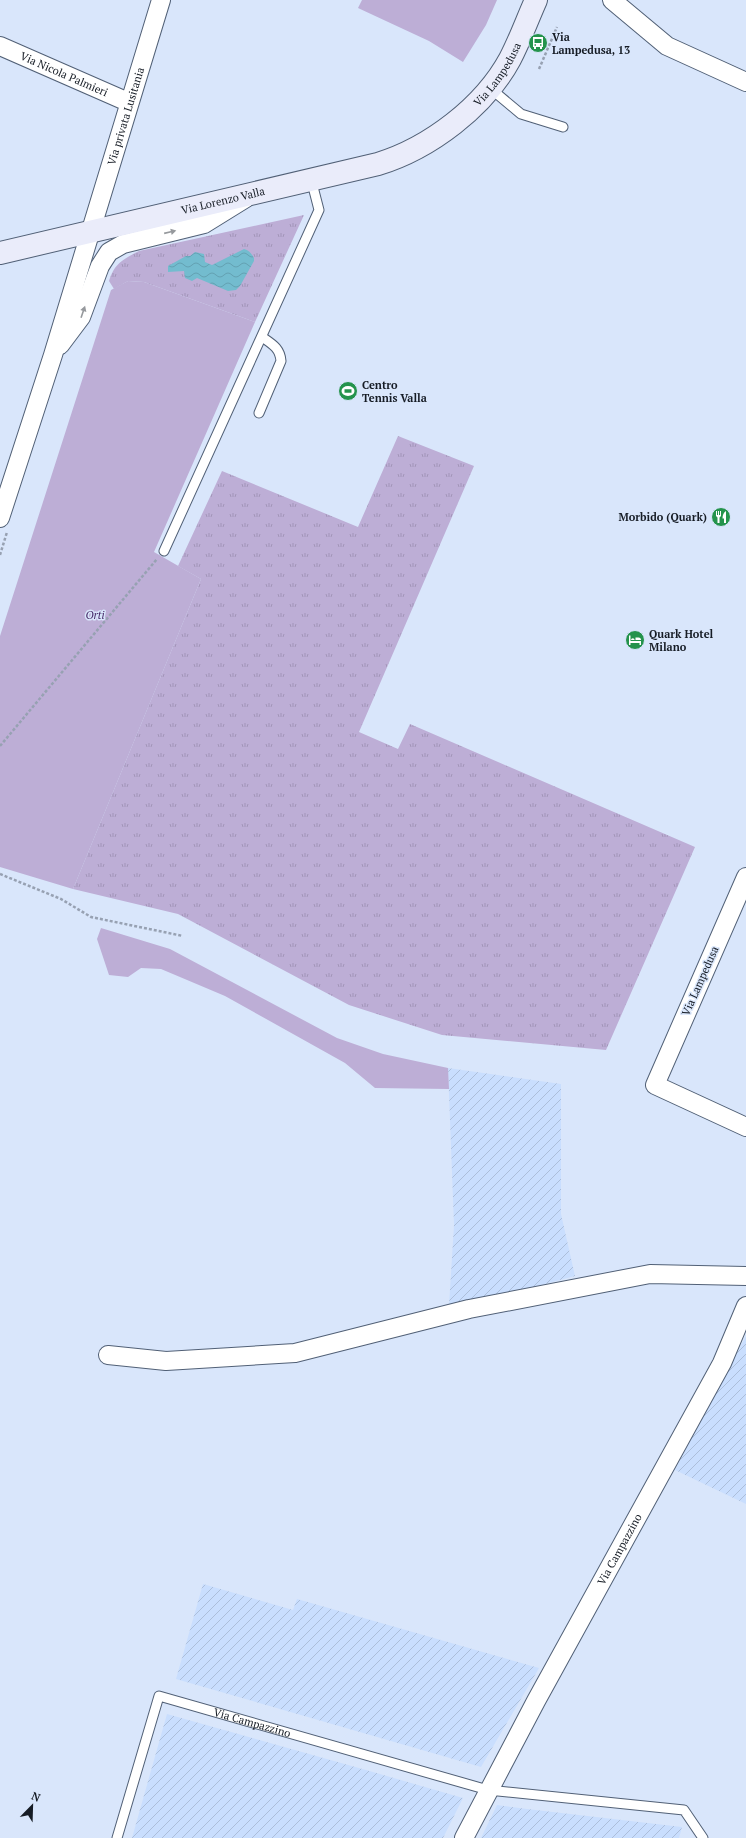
<svg xmlns="http://www.w3.org/2000/svg" width="746" height="1838" font-family="'PT Serif',serif">
	<style>
		.industrial { fill: url(#industrial-furrows) }
		.grass { fill: url(#grass-tufts) }
		.garden { fill: #bdaed6 }
		.water { fill: url(#water-waves) }
		.lines { fill: none; stroke-linecap: round; stroke-linejoin: round }
		.service-casing { stroke: #516076; stroke-width: 11 }
		.minor-casing { stroke: #516076; stroke-width: 20 }
		.secondary-casing { stroke: #516076; stroke-width: 24 }
		.path { stroke: #97a1b2; stroke-width: 2.5; stroke-dasharray: 3 2; stroke-linecap: butt }
		.service { stroke: #fff; stroke-width: 9 }
		.minor { stroke: #fff; stroke-width: 18 }
		.secondary { stroke: #eaecfa; stroke-width: 22 }
		.oneway { fill: #96999d }
		.labels { text-anchor: middle; stroke-width: 3; stroke-linejoin: round; paint-order: stroke }
		.poi-label { font-size: 11px; font-weight: bold; fill: #161c25; stroke: #d9e6fb; text-anchor: start }
		.street-label { font-size: 11px; fill: #161c25; stroke: #d9e6fb }
		.park-label { font-size: 11px; font-style: italic; fill: #452867; stroke: #d9e6fb }
	</style>
	<defs>
		<pattern id="industrial-furrows" width="10" height="10" patternUnits="userSpaceOnUse"><rect width="10" height="10" fill="#c9defe"/><path d="M-1 1l2-2M0 10L10 0M9 11l2-2" fill="none" stroke="#acbeda"/></pattern>
		<pattern id="grass-tufts" width="24" height="20" patternUnits="userSpaceOnUse"><rect width="24" height="20" fill="#bdaed6"/><path d="M3 7l-1-3M5 7V3M7 7l1-3M15 17l-1-3M17 17v-4M19 17l1-3" fill="none" stroke="#a295b8"/></pattern>
		<pattern id="water-waves" width="16" height="10" patternUnits="userSpaceOnUse"><rect width="16" height="10" fill="#73bccf"/><path d="M0 5q4-4 8 0t8 0" fill="none" stroke="#63a1b2"/></pattern>
	</defs>
	<rect width="100%" height="100%" fill="#d9e6fb"/>
	<!-- industrial -->
	<path class="industrial" d="M448 1068 561 1084V1214L575 1276 477 1302 449 1306 454 1225Z
		M746 1336V1504L675 1470Z
		M203 1584 293 1610 297 1599 539 1668 481 1767 176 1679Z
		M167 1714 366 1770 463 1798 443 1838H132Z
		M497 1805 527 1809 682 1827 679 1838H481Z"/>
	<!-- grass -->
	<path class="grass" d="M304 215 255 322 144 282 128 281 114 289 109 281C115 263 122 260 139 251Z
		M398 436 474 466 359 732 398 749 410 724 695 847 606 1050 442 1035 349 1005 178 914 73 889 201 579 178 566 222 471 358 527Z"/>
	<!-- garden -->
	<path class="garden" d="M362 0H497L486 25 463 62 429 41 358 8Z
		M128 281 144 282 255 322 154 552 201 579 73 889 0 867V636L111 290Z
		M101 928 170 949 337 1038 383 1054 448 1068 449 1089 375 1088 345 1063 225 996 161 969 141 968 128 977 109 975 97 939Z"/>
	<!-- water -->
	<path class="water" d="M244 249C249 250 251 253 254 258V261L240 286 236 290 228 291 197 278 192 281 185 278 184 271 168 272V266L186 256H190L195 252 204 254 205 262 212 265Z"/>
	<g class="lines">
		<!-- service casing -->
		<g class="service-casing">
			<g id="service">
				<path d="M490 88 521 114 563 127"/>
				<path d="M259 413 281 361C280 348 272 344 262 337"/>
				<path d="M164 551 319 210 311 179"/>
				<path id="s1" d="M117 1838 159 1696 488 1790 684 1810 703 1838"/>
			</g>
		</g>
		<!-- minor casing -->
		<g class="minor-casing">
			<g id="minor">
				<path d="M612 0 667 46 746 82"/>
				<path id="s2" d="M0 46 128 102"/>
				<path d="M60 345 81 317 100 266 109 252 123 244 204 224 246 198"/>
				<path id="s3" d="M0 518 53 355 161 0"/>
				<path d="M746 877 655 1085 746 1127"/>
				<path d="M108 1355 166 1361 295 1353 469 1309 650 1274 746 1276"/>
				<path id="s4" d="M464 1838 536 1701 722 1363 746 1306"/>
			</g>
		</g>
		<!-- secondary casing -->
		<g class="secondary-casing">
			<g id="secondary">
				<path id="s5" d="M0 253 378 164C430 148 484 107 510 59 520 40 527 20 536 0"/>
			</g>
		</g>
		<!-- path -->
		<path class="path" d="M539 69 557 27
			M0 555 7 532
			M0 746 157 559
			M0 874 61 899 91 917 183 936"/>
		<!-- service -->
		<use href="#service" class="service"/>
		<!-- minor -->
		<use href="#minor" class="minor"/>
		<!-- secondary -->
		<use href="#secondary" class="secondary"/>
	</g>
	<!-- one-way arrows -->
	<defs><path id="oneway-solid" d="M-6-.8H1V-3.2L6.5 0L1 3.2V.8H-6Z"/></defs>
	<g class="oneway">
		<use href="#oneway-solid" transform="translate(170 232) rotate(-13)"/>
		<use href="#oneway-solid" transform="translate(83 312) rotate(-71)"/>
	</g>
	<!-- icons -->
	<defs>
		<g id="bus-disc" transform="scale(1)"><circle r="9.5" fill="#24934c" stroke="#d9e6fb"/><path d="M-5-6H5V4H4V6H2V4H-2V6H-4V4H-5ZM-3.5-4V0h7V-4ZM-3.5 1.2v1.5H-2V1.2ZM2 1.2v1.5H3.5V1.2Z" fill="#fff"/></g>
		<g id="stadium-disc" transform="scale(1)"><circle r="9.5" fill="#24934c" stroke="#d9e6fb"/><path d="M0-5a6.5 5 0 1 0 0 10a6.5 5 0 1 0 0-10ZM-3.5-1.8h7v3.6h-7Z" fill="#fff"/></g>
		<g id="restaurant-disc" transform="scale(1)"><circle r="9.5" fill="#24934c" stroke="#d9e6fb"/><path d="M-5-6h1v4h1v-4h1v4h1v-4h1v5L-1.5 .5V6h-2V.5L-5-1ZM5-6V6H3V1.5H1.5Q1.5-4 5-6Z" fill="#fff"/></g>
		<g id="hotel-disc" transform="scale(1)"><circle r="9.5" fill="#24934c" stroke="#d9e6fb"/><path d="M-6-4.5h1.5V1H6V5H4.5V3h-9V5H-6ZM-4 0a1.8 1.8 0 1 1 3.6 0ZM.5 0V-2.5h3Q6-2.5 6 0Z" fill="#fff"/></g>
	</defs>
	<g fill-rule="evenodd">
		<use href="#bus-disc" x="538" y="43"/>
		<use href="#stadium-disc" x="348" y="391"/>
		<use href="#restaurant-disc" x="721" y="517"/>
		<use href="#hotel-disc" x="635" y="640"/>
	</g>
	<g class="labels">
		<!-- poi labels -->
		<g class="poi-label">
			<text x="552" y="41">Via<tspan x="552" dy="13">Lampedusa, 13</tspan></text>
			<text x="362" y="389">Centro<tspan x="362" dy="13">Tennis Valla</tspan></text>
			<text x="707" y="521" text-anchor="end">Morbido (Quark)</text>
			<text x="649" y="638">Quark Hotel<tspan x="649" dy="13">Milano</tspan></text>
		</g>
		<!-- street labels -->
		<g class="street-label">
			<text dy="4" stroke="none"><textPath href="#s5" startOffset="541">Via Lampedusa</textPath></text>
			<text dy="4" stroke="none"><textPath href="#s2" startOffset="70">Via Nicola Palmieri</textPath></text>
			<text dy="4" stroke="none"><textPath href="#s3" startOffset="421">Via privata Lusitania</textPath></text>
			<text dy="4" stroke="none"><textPath href="#s5" startOffset="229">Via Lorenzo Valla</textPath></text>
			<text transform="translate(700 981) rotate(-66)" y="4">Via Lampedusa</text>
			<text dy="4" stroke="none"><textPath href="#s4" startOffset="328">Via Campazzino</textPath></text>
			<text dy="4" stroke="none"><textPath href="#s1" startOffset="245">Via Campazzino</textPath></text>
		</g>
		<!-- park labels -->
		<g class="park-label">
			<text x="95" y="619">Orti</text>
		</g>
	</g>
	<!-- north arrow -->
	<g transform="translate(32 1806) rotate(23)" stroke="#d9e6fb" stroke-width="3" paint-order="stroke">
	<path d="M0-3L7 15L0 10L-7 15Z" fill="#161c25"/>
	<text y="-6" font-size="11" font-weight="bold" text-anchor="middle" fill="#161c25">N</text>
	</g>
</svg>
